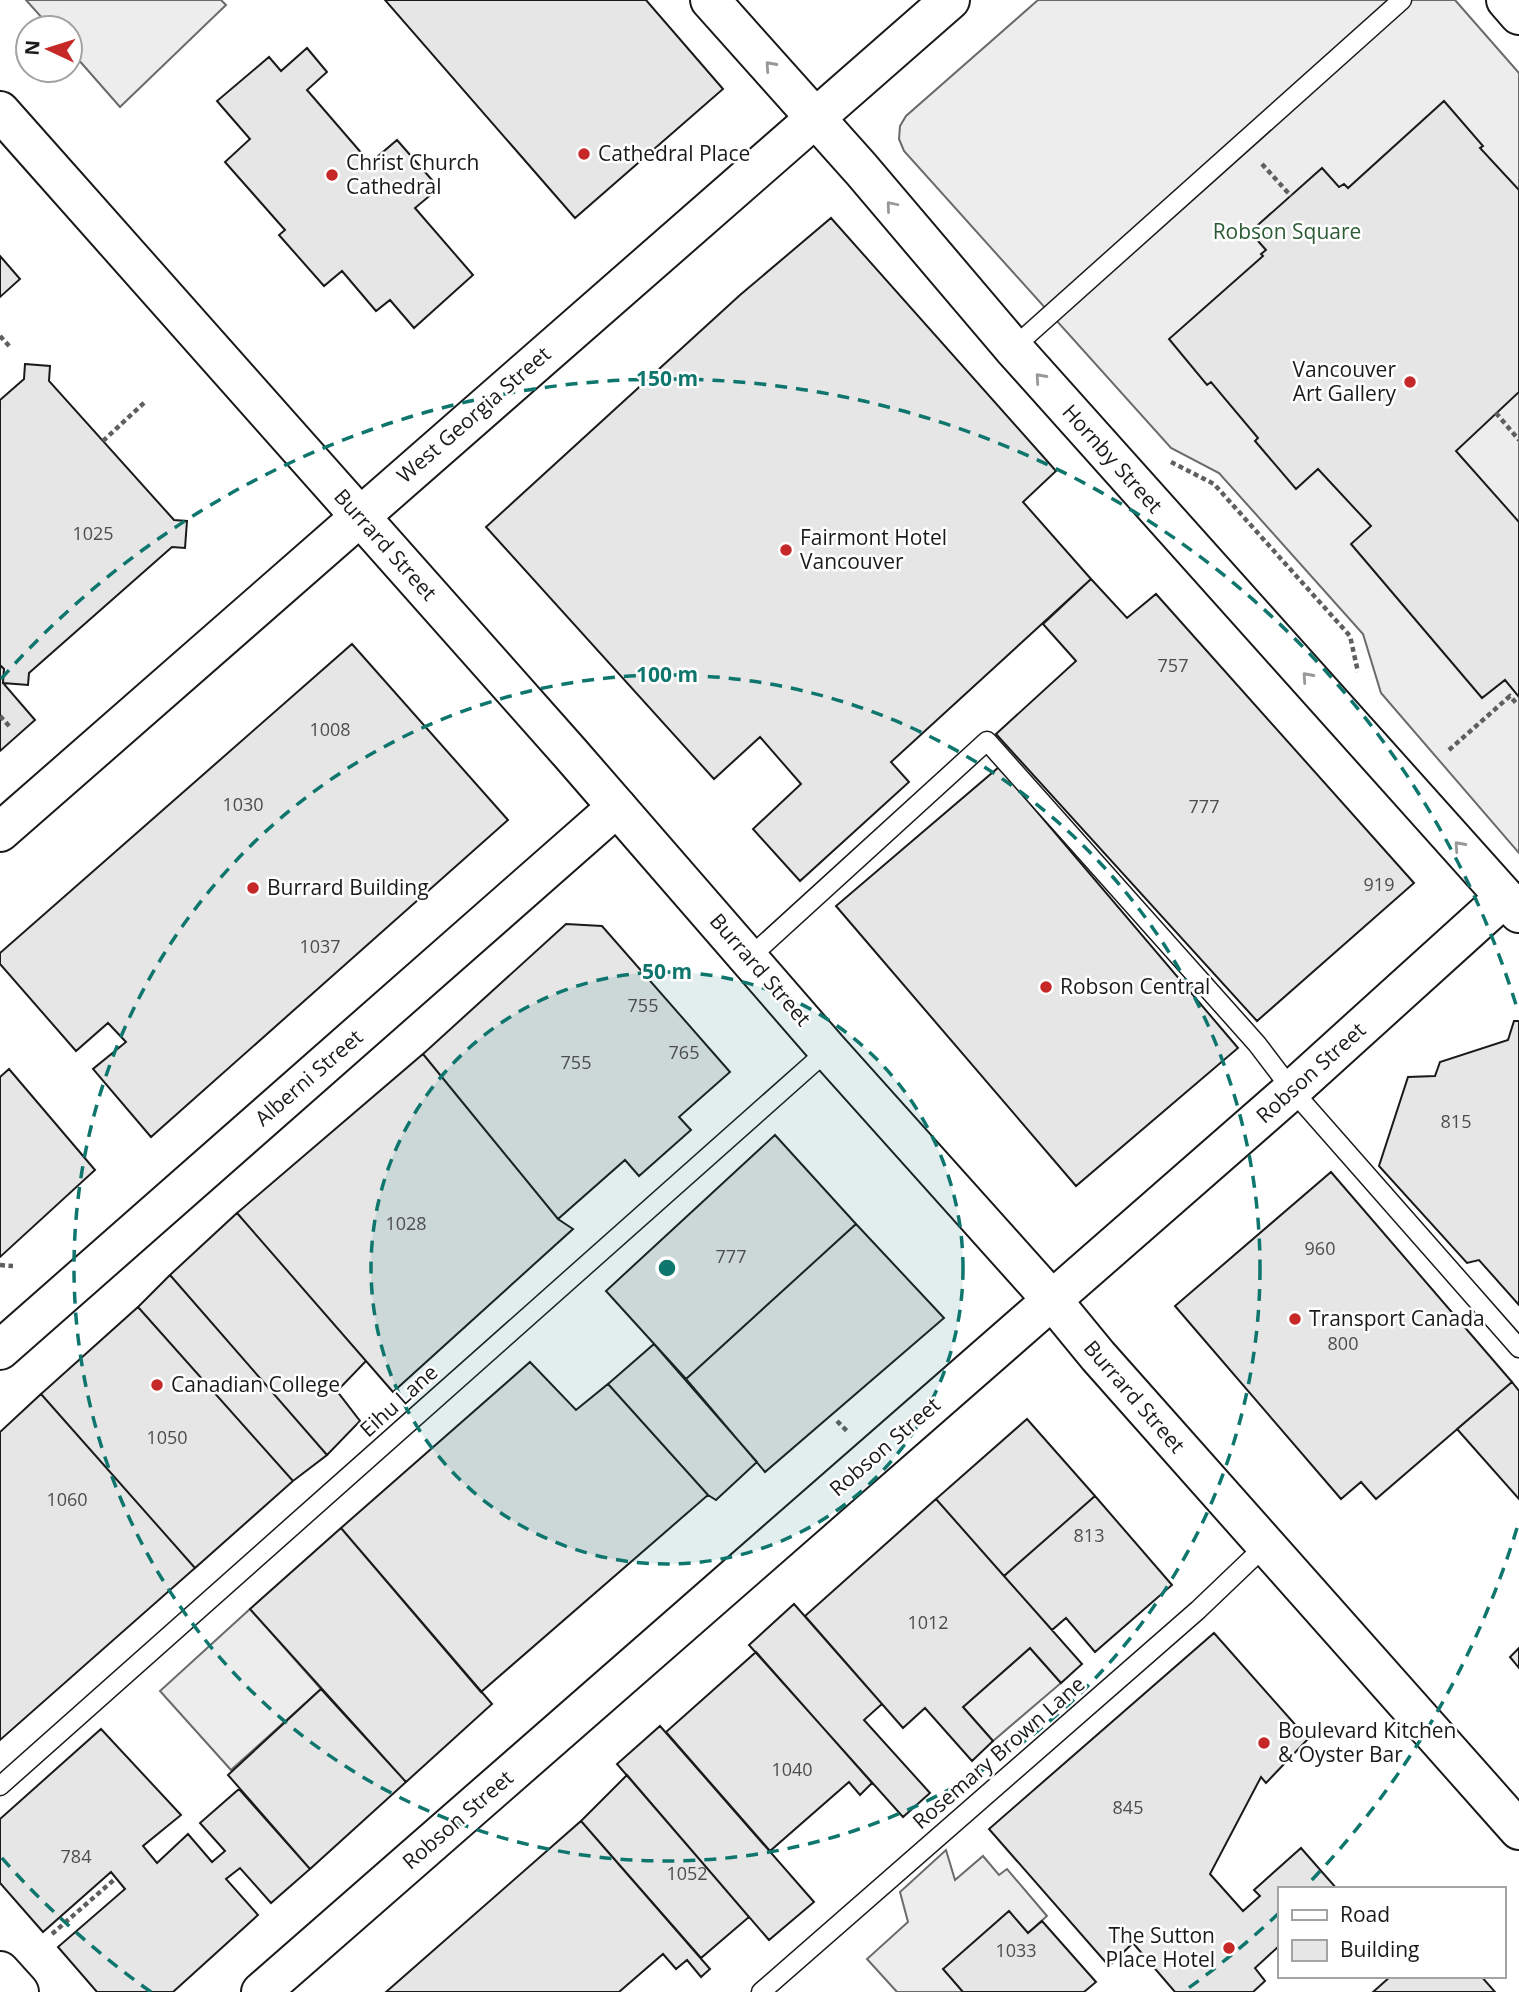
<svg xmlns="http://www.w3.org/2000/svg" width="1519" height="1992" font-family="'Open Sans',sans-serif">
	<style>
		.built { fill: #ededed; stroke: #6a6a6a; stroke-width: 2 }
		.building { fill: #e6e6e6; stroke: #1a1a1a; stroke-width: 2 }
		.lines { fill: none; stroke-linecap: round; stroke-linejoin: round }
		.service-casing { stroke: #1a1a1a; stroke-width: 21 }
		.tertiary-casing { stroke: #1a1a1a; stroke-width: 42 }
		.secondary-casing { stroke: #1a1a1a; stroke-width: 42 }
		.trunk-casing { stroke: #1a1a1a; stroke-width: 42 }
		.path { stroke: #5f5f5f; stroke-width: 4.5; stroke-dasharray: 5 3.5; stroke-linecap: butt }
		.service { stroke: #fff; stroke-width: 18 }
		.tertiary { stroke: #fff; stroke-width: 38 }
		.secondary { stroke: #fff; stroke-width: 38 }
		.trunk { stroke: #fff; stroke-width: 38 }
		.oneway { stroke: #989898 }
		.ring { fill: none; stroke: #0f766e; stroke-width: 3.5; stroke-dasharray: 12 9 }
		.poi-dot { fill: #c62828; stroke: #fff; stroke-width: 2.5 }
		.labels { text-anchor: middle; stroke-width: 5; stroke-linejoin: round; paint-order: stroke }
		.number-label { font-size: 18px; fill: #4d4d4d }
		.poi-label { font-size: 21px; fill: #1a1a1a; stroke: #fff; text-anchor: start }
		.park-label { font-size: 21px; fill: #2b5a34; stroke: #fff }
		.street-label { font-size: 21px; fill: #1a1a1a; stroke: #fff }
		.centre { fill: #0f766e; stroke: #fff; stroke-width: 3.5 }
		.ring-label { font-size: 21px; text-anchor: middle; font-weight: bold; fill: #0f766e; stroke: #fff; stroke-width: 5; stroke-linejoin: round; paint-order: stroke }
	</style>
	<rect width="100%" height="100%" fill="#fff"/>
	<!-- built -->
	<path class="built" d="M26 0H221L226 5 120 107 70 50V28H51Z
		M1038 0H1455L1519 73V853L1381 693 1363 634 1219 473 1171 448 904 151 899 139 900 126 906 116Z
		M250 1609 321 1689 231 1770 160 1691Z
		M1030 1648 1061 1683 993 1741 963 1707Z
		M946 1850 955 1880 983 1856 999 1875 1007 1869 1047 1916 1028 1933 944 1969 963 1992H897L867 1959 908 1922 900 1892Z"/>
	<!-- building -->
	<path class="building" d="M385 0H646L723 89 575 218Z
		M307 48 327 72 307 90 370 163 397 140 439 188 415 208 473 275 414 328 390 300 376 311 342 271 324 286 279 235 285 230 225 162 250 139 217 101 269 57 281 71Z
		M1444 101 1483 146 1480 148 1519 190V392L1456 451 1519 522V697L1505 680 1482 698 1351 544 1371 526 1318 469 1296 489 1255 441 1258 438 1211 382 1207 385 1169 339 1263 256 1261 254 1266 250 1250 232 1322 168 1339 187 1344 184 1348 188Z
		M831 218 1056 471 1023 502 1091 579 891 762 909 782 800 881 753 829 801 784 760 737 714 779 486 527 740 295Z
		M0 256 20 279 0 297Z
		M25 364 50 366 49 381 174 520 187 521 185 548 172 547 29 673 28 685 3 683 4 669 0 665V400L24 379Z
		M1091 579 1127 618 1156 594 1414 883 1257 1021 996 734 1076 661 1043 624Z
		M352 644 508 820 151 1137 93 1069 126 1042 108 1023 76 1051 0 964V953Z
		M0 665 4 669 3 683 35 720 0 751Z
		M999 767 1238 1048 1076 1186 836 906Z
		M566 924 602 926 730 1072 679 1117 691 1130 639 1176 625 1160 558 1219 423 1054Z
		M1514 1021H1519V1305L1479 1260 1467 1263 1379 1166 1408 1077 1435 1076 1440 1062 1508 1040Z
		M423 1054 558 1219 573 1229 393 1392 237 1213Z
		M9 1069 95 1170 0 1257V1077Z
		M775 1135 856 1224 686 1379 606 1291Z
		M1331 1172 1512 1382 1376 1499 1361 1482 1341 1499 1175 1306Z
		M237 1213 366 1361 337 1391 360 1421 327 1455 170 1275Z
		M856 1224 944 1318 765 1472 686 1379Z
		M170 1275 327 1455 293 1481 138 1307Z
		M138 1307 293 1481 195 1568 41 1394Z
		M654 1344 757 1462 716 1500 708 1495 608 1384Z
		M530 1362 576 1410 608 1384 708 1495 481 1692 341 1528Z
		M1512 1382 1519 1391V1499L1457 1429Z
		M41 1394 195 1568 0 1740V1432Z
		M1027 1419 1095 1496 1004 1576 936 1499Z
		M1095 1496 1172 1585 1095 1652 1066 1618 1052 1630 1004 1576Z
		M936 1499 1082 1664 1061 1683 1030 1648 963 1707 993 1741 972 1761 925 1708 903 1728 805 1616Z
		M341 1528 492 1704 406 1782 250 1609Z
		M794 1604 882 1704 864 1720 930 1793 903 1817 749 1645Z
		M1214 1633 1308 1739 1266 1783 1261 1777 1210 1874 1243 1911 1260 1896 1254 1890 1301 1848 1337 1889H1279V1946L1255 1968 1265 1981 1253 1992H1175L1133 1943 1109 1966 989 1829Z
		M1519 1648V1668L1510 1657Z
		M756 1652 872 1783 860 1795 849 1782 770 1851 666 1732Z
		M321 1689 406 1782 310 1869 228 1775Z
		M660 1726 814 1902 769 1940 617 1764Z
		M101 1729 181 1815 143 1846 157 1863 188 1834 212 1862 225 1851 200 1823 239 1789 310 1869 271 1903 240 1868 226 1879 258 1915 173 1992H97L58 1947 125 1889 111 1872 43 1932 0 1883V1819Z
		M627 1775 749 1917 701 1958 581 1821Z
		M581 1821 710 1969 701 1977 687 1960 676 1969 663 1954 619 1992H386Z
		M1009 1911 1028 1933 1042 1921 1096 1982 1084 1992H963L943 1969Z
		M1391 1976H1481L1495 1992H1373Z"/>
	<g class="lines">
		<!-- service casing -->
		<g class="service-casing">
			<path id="service" d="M1013 348 1402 0
				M750 957 987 741 1257 1044 1292 1090 1519 1348
				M0 1786 828 1050
				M761 1992 1198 1610 1265 1546"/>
		</g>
		<!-- tertiary casing -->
		<g class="tertiary-casing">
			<path id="tertiary" d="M710 0 861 169 1013 348 1519 913
				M1052 1300 1292 1090 1505 897
				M0 1350 617 807"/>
		</g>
		<!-- secondary casing -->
		<g class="secondary-casing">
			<path id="secondary" d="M0 111 570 753 828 1050 1052 1300 1098 1356 1519 1830
				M0 1971 19 1992
				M261 1992 1052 1300"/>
		</g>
		<!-- trunk casing -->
		<g class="trunk-casing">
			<path id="trunk" d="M1506 0 1519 15
				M0 832 950 0"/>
		</g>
		<!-- path -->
		<path class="path" d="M1262 164 1291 196
			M0 336 11 348
			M1496 413 1519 440
			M103 441 146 401
			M1171 462 1214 484 1350 636 1358 672
			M0 716 11 728
			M1449 750 1510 696 1517 704
			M0 1265 13 1266
			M837 1421 847 1431
			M52 1934 116 1878"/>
		<!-- service -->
		<use href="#service" class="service"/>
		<!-- tertiary -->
		<use href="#tertiary" class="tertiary"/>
		<!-- secondary -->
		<use href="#secondary" class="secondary"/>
		<!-- trunk -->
		<use href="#trunk" class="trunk"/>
	</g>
	<!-- one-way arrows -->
	<defs><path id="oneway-chevron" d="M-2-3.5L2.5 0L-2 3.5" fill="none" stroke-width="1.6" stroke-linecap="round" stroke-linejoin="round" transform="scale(1.75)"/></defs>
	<g class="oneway">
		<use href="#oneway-chevron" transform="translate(770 66) rotate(-132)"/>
		<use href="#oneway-chevron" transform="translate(891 206) rotate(-130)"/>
		<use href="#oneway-chevron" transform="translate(1040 378) rotate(-132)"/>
		<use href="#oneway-chevron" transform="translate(1307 677) rotate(-132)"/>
		<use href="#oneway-chevron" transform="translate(1459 846) rotate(-132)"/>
	</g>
	<!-- distance rings -->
	<circle cx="667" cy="1268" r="296" fill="#0f766e" fill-opacity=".12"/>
	<g class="ring">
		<circle cx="667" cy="1268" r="296"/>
		<circle cx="667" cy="1268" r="593"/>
		<path d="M1517 1528A889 889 0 0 1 1306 1886M1279 1913A889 889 0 0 1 1183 1992M151 1992A889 889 0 0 1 1 1857M1 679A889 889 0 0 1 1517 1008"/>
	</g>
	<!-- markers -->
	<g class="poi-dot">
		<circle cx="584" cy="154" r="7"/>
		<circle cx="332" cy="175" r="7"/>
		<circle cx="1410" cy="382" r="7"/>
		<circle cx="786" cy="550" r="7"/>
		<circle cx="253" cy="888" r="7"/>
		<circle cx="1046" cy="987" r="7"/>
		<circle cx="1295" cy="1319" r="7"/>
		<circle cx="157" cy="1385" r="7"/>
		<circle cx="1264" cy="1743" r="7"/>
		<circle cx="1229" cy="1948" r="7"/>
	</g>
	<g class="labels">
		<!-- number labels -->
		<g class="number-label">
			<text x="93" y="540">1025</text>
			<text x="1173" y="672">757</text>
			<text x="330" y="736">1008</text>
			<text x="243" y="811">1030</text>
			<text x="1204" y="813">777</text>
			<text x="1379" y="891">919</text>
			<text x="320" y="953">1037</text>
			<text x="643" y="1012">755</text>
			<text x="684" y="1059">765</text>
			<text x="576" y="1069">755</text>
			<text x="1456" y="1128">815</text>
			<text x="406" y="1230">1028</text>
			<text x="1320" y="1255">960</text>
			<text x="731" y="1263">777</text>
			<text x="1343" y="1350">800</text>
			<text x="167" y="1444">1050</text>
			<text x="67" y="1506">1060</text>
			<text x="1089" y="1542">813</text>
			<text x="928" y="1629">1012</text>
			<text x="792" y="1776">1040</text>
			<text x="1128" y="1814">845</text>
			<text x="76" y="1863">784</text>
			<text x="687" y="1880">1052</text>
			<text x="1016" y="1957">1033</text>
		</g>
		<!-- poi labels -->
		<g class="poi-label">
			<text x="598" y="161">Cathedral Place</text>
			<text x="346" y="170">Christ Church<tspan x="346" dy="24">Cathedral</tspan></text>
			<text x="1396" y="377" text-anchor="end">Vancouver<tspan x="1396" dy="24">Art Gallery</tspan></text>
			<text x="800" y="545">Fairmont Hotel<tspan x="800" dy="24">Vancouver</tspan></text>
			<text x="267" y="895">Burrard Building</text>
			<text x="1060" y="994">Robson Central</text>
			<text x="1309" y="1326">Transport Canada</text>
			<text x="171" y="1392">Canadian College</text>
			<text x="1278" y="1738">Boulevard Kitchen<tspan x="1278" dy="24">&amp; Oyster Bar</tspan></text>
			<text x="1215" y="1943" text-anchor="end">The Sutton<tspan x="1215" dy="24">Place Hotel</tspan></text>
		</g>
		<!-- park labels -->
		<g class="park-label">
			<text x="1287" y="239">Robson Square</text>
		</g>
		<!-- street labels -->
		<g class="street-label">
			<text transform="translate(474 415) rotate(-41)" y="7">West Georgia Street</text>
			<text transform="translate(1112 459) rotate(48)" y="7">Hornby Street</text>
			<text transform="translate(385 545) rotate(48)" y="7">Burrard Street</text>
			<text transform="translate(760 970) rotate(49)" y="7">Burrard Street</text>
			<text transform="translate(1311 1073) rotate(-42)" y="7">Robson Street</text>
			<text transform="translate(309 1078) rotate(-41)" y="7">Alberni Street</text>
			<text transform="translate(1134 1397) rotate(49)" y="7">Burrard Street</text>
			<text transform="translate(399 1401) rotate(-42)" y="7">Eihu Lane</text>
			<text transform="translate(885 1447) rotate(-41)" y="7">Robson Street</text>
			<text transform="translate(999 1753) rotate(-41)" y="7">Rosemary Brown Lane</text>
			<text transform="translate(458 1820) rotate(-41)" y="7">Robson Street</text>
		</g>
	</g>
	<circle cx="667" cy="1268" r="10" class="centre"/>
	<g class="ring-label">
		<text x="667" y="386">150 m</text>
		<text x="667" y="682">100 m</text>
		<text x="667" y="979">50 m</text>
	</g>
	<!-- legend -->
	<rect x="1278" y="1887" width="228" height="91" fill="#ffffff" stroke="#a3a3a3" stroke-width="2"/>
	<rect x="1292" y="1910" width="35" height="10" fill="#ffffff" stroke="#a3a3a3" stroke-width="2"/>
	<text x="1340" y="1922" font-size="21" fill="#1a1a1a">Road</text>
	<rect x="1292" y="1940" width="35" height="21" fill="#e6e6e6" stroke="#a3a3a3" stroke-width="2"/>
	<text x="1340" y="1957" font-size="21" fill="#1a1a1a">Building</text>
	<!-- north arrow -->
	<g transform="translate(49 49) rotate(274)"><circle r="33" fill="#ffffff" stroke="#a3a3a3" stroke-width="2"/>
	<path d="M0-5L12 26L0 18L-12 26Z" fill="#c62828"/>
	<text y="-10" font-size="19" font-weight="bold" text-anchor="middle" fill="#1a1a1a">N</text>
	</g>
</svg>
